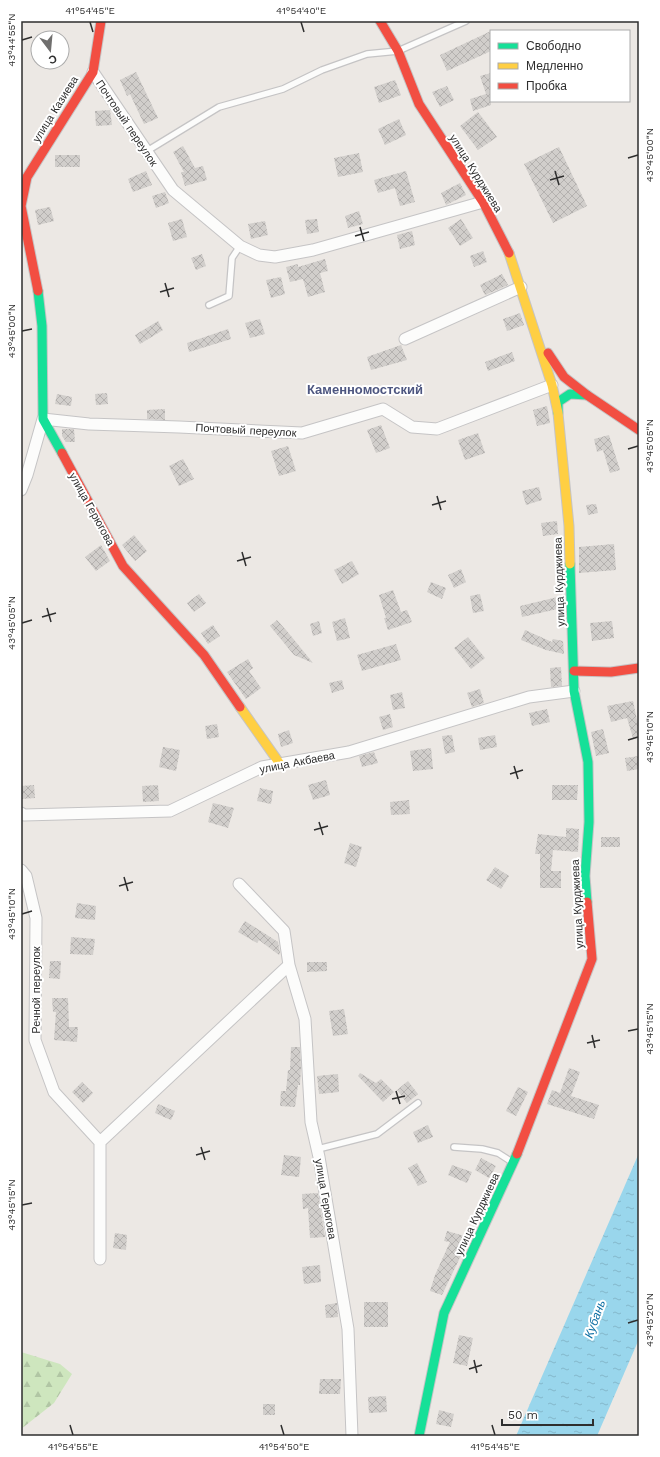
<svg xmlns="http://www.w3.org/2000/svg" width="660" height="1457" font-family="'Work Sans',sans-serif">
	<style>
		.forest { fill: url(#forest-firs) }
		.water { fill: url(#water-ripples) }
		.building { fill: url(#building-cross-hatch) }
		.lines { fill: none; stroke-linecap: round; stroke-linejoin: round }
		.lane-casing { stroke: #c5c4c5; stroke-width: 8 }
		.street-casing { stroke: #c5c4c5; stroke-width: 13 }
		.fast-casing { stroke: #c5c4c5; stroke-width: 11 }
		.slow-casing { stroke: #c5c4c5; stroke-width: 11 }
		.jam-casing { stroke: #c5c4c5; stroke-width: 11 }
		.lane { stroke: #fcfcfb; stroke-width: 5.5 }
		.street { stroke: #fcfcfb; stroke-width: 11 }
		.fast { stroke: #16e098; stroke-width: 9 }
		.slow { stroke: #ffcf43; stroke-width: 9 }
		.jam { stroke: #f24e42; stroke-width: 9 }
		.ticks { fill: none; stroke: #2e2e2e; stroke-width: 1.5 }
		.labels { text-anchor: middle; stroke-width: 4; stroke-linejoin: round; paint-order: stroke }
		.street-label { font-size: 11px; fill: #2e2e2e; stroke: #fff }
		.water-label { font-size: 12px; font-style: italic; fill: #0d6fa3; stroke: #fff }
		.quarter-label { font-size: 13px; font-weight: bold; fill: #4d5680; stroke: #fff }
		.neatline { fill: none; stroke: #2e2e2e; stroke-width: 1.5 }
		.ticks-label { font-size: 10px; text-anchor: middle; fill: #2e2e2e }
	</style>
	<defs>
		<pattern id="forest-firs" width="22" height="20" patternUnits="userSpaceOnUse"><rect width="22" height="20" fill="#cee6be"/><path d="M5 1l3.5 6h-7zM16 11l3.5 6h-7z" fill="#b1c6a4"/></pattern>
		<pattern id="water-ripples" width="26" height="14" patternUnits="userSpaceOnUse"><rect width="26" height="14" fill="#99d6ec"/><path d="M2 4q2-2 4 0t4 0M15 11q2-2 4 0t4 0" fill="none" stroke="#84b8cb"/></pattern>
		<pattern id="building-cross-hatch" width="8" height="8" patternUnits="userSpaceOnUse"><rect width="8" height="8" fill="#d1cecb"/><path d="M0 0l8 8M0 8l8-8" fill="none" stroke="#b4b1af"/></pattern>
	</defs>
	<rect width="100%" height="100%" fill="#ece8e4"/>
	<!-- forest -->
	<path class="forest" d="M21 1352 60 1364 72 1374 54 1403 21 1429Z"/>
	<!-- water -->
	<path class="water" d="M639 1153V1339L597 1436H516Z"/>
	<!-- building -->
	<path class="building" d="M491 31V51L447 71 440 55Z
		M136 72 158 118 144 124 130 94 127 96 120 80Z
		M491 73V105L473 111 470 99 486 94 480 76Z
		M395 80 401 95 379 103 374 87Z
		M447 86 454 100 440 107 432 92Z
		M110 110 112 125 96 126 95 111Z
		M478 112 497 137 478 150 460 126Z
		M399 119 406 135 385 145 378 129Z
		M183 146 195 168 203 166 207 180 185 186 181 172H184L173 152Z
		M559 147 587 206 553 223 524 164Z
		M359 153 363 172 338 177 334 158Z
		M55 155H80V167H55Z
		M146 171 152 185 133 192 128 179Z
		M406 171 415 202 400 206 395 188 378 193 374 180Z
		M460 183 466 195 446 205 441 193Z
		M165 192 169 203 156 208 152 196Z
		M50 207 54 221 38 225 35 210Z
		M359 211 363 224 348 228 345 216Z
		M182 219 187 237 173 241 168 223Z
		M317 219 319 232 307 234 305 220Z
		M461 219 473 238 460 246 448 228Z
		M265 221 268 235 251 239 248 224Z
		M412 231 415 245 400 249 397 235Z
		M483 251 487 262 474 267 470 256Z
		M202 254 206 266 196 270 191 258Z
		M325 259 328 271 320 273 325 292 308 297 303 279 290 282 286 267 298 264V267Z
		M502 274 508 285 485 295 480 285Z
		M281 277 285 294 271 298 266 280Z
		M520 313 524 325 507 331 503 319Z
		M260 319 265 334 250 338 245 323Z
		M158 321 163 330 140 344 135 335Z
		M228 329 231 339 189 352 187 343Z
		M401 345 407 360 371 370 367 357Z
		M512 352 515 361 488 371 485 362Z
		M107 393 108 404 96 405 95 394Z
		M57 394 72 397 71 406 55 404Z
		M547 406 550 423 537 426 533 410Z
		M165 409V420L147 419V410Z
		M381 425 390 448 376 453 367 430Z
		M62 429H74L75 442H66L62 436Z
		M478 433 485 453 465 460 458 440Z
		M609 435 620 470 610 473 603 450 597 452 594 439Z
		M288 446 296 471 279 476 271 451Z
		M183 459 194 479 179 486 169 466Z
		M539 487 542 500 526 505 522 491Z
		M596 504 598 513 588 515 586 505Z
		M557 521 558 534 543 536 541 523Z
		M134 535 147 551 135 561 122 545Z
		M614 544 616 570 579 573V547Z
		M101 545 110 561 96 571 85 557Z
		M352 561 359 574 342 584 334 570Z
		M461 569 466 582 454 588 448 575Z
		M431 582 446 588 442 599 427 592Z
		M393 590 401 612 407 610 412 622 388 630 384 618H386L379 595Z
		M199 594 206 603 194 612 187 603Z
		M480 594 484 611 473 613 470 596Z
		M562 596V608L522 617 520 606Z
		M345 618 350 638 337 641 332 622Z
		M277 620 291 636 313 663 294 655 270 626Z
		M319 621 322 633 313 636 310 624Z
		M612 621 614 638 592 641 590 623Z
		M213 625 220 636 208 644 201 633Z
		M525 630 552 642 553 639 563 641 564 654 546 650 521 640Z
		M468 637 485 658 471 669 454 648Z
		M396 644 401 660 362 671 357 655Z
		M248 659 253 668 249 671 261 688 246 699 227 672Z
		M561 667 562 686 551 687 550 668Z
		M342 680 344 689 332 693 329 683Z
		M480 689 484 703 472 707 467 693Z
		M402 692 405 708 393 710 390 695Z
		M633 701 639 730V737L633 738 627 718 611 722 607 706Z
		M547 709 550 722 532 726 529 713Z
		M390 714 393 727 383 730 379 717Z
		M217 724 219 737 207 739 205 726Z
		M603 729 609 753 596 756 591 732Z
		M289 730 293 743 281 747 278 734Z
		M452 735 455 752 445 754 442 736Z
		M495 735 497 747 480 750 478 738Z
		M163 747 180 750 176 771 159 767Z
		M431 748 433 769 413 771 410 751Z
		M374 752 378 763 362 767 359 756Z
		M639 756V769L627 771 625 758Z
		M326 780 330 795 313 800 308 785Z
		M34 785 35 798 21 799V786Z
		M158 785 159 801 143 802 142 786Z
		M552 785H578L577 800H552Z
		M260 788 273 791 271 804 257 801Z
		M409 800 410 814 391 815 390 802Z
		M213 803 234 808 228 828 208 822Z
		M566 828 579 829 578 852 553 850 551 871H561V888H540V854H535L538 834 566 837Z
		M601 837H620V847H601Z
		M350 843 362 847 356 867 344 863Z
		M495 867 509 876 501 889 486 880Z
		M77 903 96 906 95 920 75 918Z
		M245 921 278 942 280 953 279 955 259 940 257 943 238 932Z
		M71 937 95 939 93 955 70 954Z
		M50 961H61L60 979 49 978Z
		M307 962H327V971L307 972Z
		M52 998H68L69 1027H78L77 1042 54 1040 56 1012H53Z
		M344 1009 348 1034 333 1036 329 1011Z
		M291 1047H300L301 1067 300 1085H298L295 1107 280 1106 281 1091H286L288 1070H290Z
		M569 1068 580 1072 571 1096 599 1105 594 1119 547 1104 552 1090 560 1093Z
		M360 1073 376 1083 381 1079 394 1092 383 1102 358 1076Z
		M338 1074 339 1092 319 1094 317 1076Z
		M408 1081 418 1094 407 1103 397 1090Z
		M82 1082 93 1093 83 1103 72 1092Z
		M518 1087 528 1092 516 1116 506 1111Z
		M158 1104 175 1111 171 1120 155 1113Z
		M428 1125 433 1137 418 1143 413 1132Z
		M284 1155 301 1157 299 1177 281 1175Z
		M481 1158 496 1166 489 1178 475 1170Z
		M417 1163 427 1182 418 1186 408 1168Z
		M452 1165 472 1172 467 1183 448 1175Z
		M318 1193 325 1237 310 1238 308 1208 303 1209 302 1194Z
		M447 1231 468 1237 466 1245 442 1295 430 1291 435 1275 450 1242 444 1241Z
		M115 1233 127 1235 126 1250 113 1248Z
		M320 1265 321 1282 304 1284 302 1267Z
		M364 1302H388V1327H364Z
		M337 1303 338 1317 326 1318 325 1305Z
		M459 1335 473 1338 467 1366 453 1363Z
		M320 1379H341L340 1394H319Z
		M386 1396 387 1412 369 1413 368 1397Z
		M263 1404H275V1415H263Z
		M439 1410 454 1414 451 1427 436 1424Z"/>
	<g class="lines">
		<!-- lane casing -->
		<g class="lane-casing">
			<path id="lane" d="M147 151 219 107 283 89 322 70 367 54 398 51 466 21
				M209 305 229 296 232 258 240 246
				M454 1147 482 1149 498 1153 512 1162
				M318 1149 377 1134 418 1103"/>
		</g>
		<!-- street casing -->
		<g class="street-casing">
			<path id="street" d="M93 72 173 190 240 246 259 255 275 257 313 250 483 202
				M405 339 521 287
				M21 490 27 475 43 419 89 424 179 427 302 433 383 409 412 427 437 429 552 385
				M21 813 24 815 170 811 262 767 349 752 529 697 574 691
				M21 870 26 876 36 918 35 1040 54 1092 100 1142V1259
				M239 884 284 931 289 965 305 1019 311 1122 319 1157 348 1329 352 1436
				M100 1142 289 965"/>
		</g>
		<!-- fast casing -->
		<g class="fast-casing">
			<path id="fast" d="M38 291 42 326 43 419 62 453
				M558 413V402L570 394 587 395
				M570 564 574 691 588 762 589 822 585 876 587 902
				M419 1436 444 1313 517 1154"/>
		</g>
		<!-- slow casing -->
		<g class="slow-casing">
			<path id="slow" d="M509 253 552 385 558 413 569 526 570 564
				M240 707 280 764"/>
		</g>
		<!-- jam casing -->
		<g class="jam-casing">
			<path id="jam" d="M380 21 398 51 419 104 483 202 509 253
				M38 291 21 206 27 177 93 72 101 21
				M548 353 564 377 587 395 639 430
				M62 453 123 566 204 655 240 707
				M574 671 611 672 639 668
				M517 1154 592 959 587 902"/>
		</g>
		<!-- lane -->
		<use href="#lane" class="lane"/>
		<!-- street -->
		<use href="#street" class="street"/>
		<!-- fast -->
		<use href="#fast" class="fast"/>
		<!-- slow -->
		<use href="#slow" class="slow"/>
		<!-- jam -->
		<use href="#jam" class="jam"/>
	</g>
	<!-- ticks -->
	<path class="ticks" d="M90 22 93 32M301 22 304 32M22 40 32 37M628 158 638 155M555 171 559 185M550 180 564 176M360 227 364 241M355 236 369 232M165 283 169 297M160 292 174 288M22 331 32 329M628 449 638 446M437 496 441 510M432 505 446 501M242 552 246 566M237 561 251 557M47 608 51 622M42 617 56 613M22 623 32 620M628 740 638 737M514 766 518 779M510 774 523 770M319 822 323 835M314 830 328 826M124 877 128 891M119 886 133 882M22 914 32 911M628 1031 638 1029M592 1035 595 1048M587 1043 600 1040M396 1091 400 1104M392 1099 405 1096M201 1147 205 1160M196 1155 210 1151M22 1205 32 1203M628 1323 638 1320M474 1360 477 1373M469 1369 482 1365M70 1425 73 1435M281 1425 284 1435M492 1425 495 1435"/>
	<g class="labels">
		<!-- street labels -->
		<g class="street-label">
			<text transform="translate(55 109) rotate(-58)" y="4">улица Казиева</text>
			<text transform="translate(127 123) rotate(56)" y="4">Почтовый переулок</text>
			<text transform="translate(476 173) rotate(58)" y="4">улица Курджиева</text>
			<text transform="translate(246 430) rotate(3)" y="4">Почтовый переулок</text>
			<text transform="translate(92 509) rotate(61)" y="4">улица Герюгова</text>
			<text transform="translate(559 582) rotate(-92)" y="4">улица Курджиева</text>
			<text transform="translate(297 762) rotate(-11)" y="4">улица Акбаева</text>
			<text transform="translate(577 904) rotate(-93)" y="4">улица Курджиева</text>
			<text transform="translate(36 990) rotate(-90)" y="4">Речной переулок</text>
			<text transform="translate(326 1199) rotate(80)" y="4">улица Герюгова</text>
			<text transform="translate(477 1214) rotate(-65)" y="4">улица Курджиева</text>
		</g>
		<!-- water labels -->
		<g class="water-label">
			<text transform="translate(595 1319) rotate(-70)" y="4">Кубань</text>
		</g>
		<!-- quarter labels -->
		<g class="quarter-label">
			<text x="365" y="394">Каменномостский</text>
		</g>
	</g>
	<!-- border -->
	<rect width="660" height="1457" fill="none" stroke="#ffffff" stroke-width="44"/>
	<!-- legend -->
	<rect x="490" y="30" width="140" height="72" fill="#ffffff" stroke="#ababab"/>
	<rect x="498" y="43" width="20" height="6" fill="#16e098" stroke="#ababab"/>
	<text x="526" y="50" font-size="12" fill="#2e2e2e">Свободно</text>
	<rect x="498" y="63" width="20" height="6" fill="#ffcf43" stroke="#ababab"/>
	<text x="526" y="70" font-size="12" fill="#2e2e2e">Медленно</text>
	<rect x="498" y="83" width="20" height="6" fill="#f24e42" stroke="#ababab"/>
	<text x="526" y="90" font-size="12" fill="#2e2e2e">Пробка</text>
	<!-- north arrow -->
	<g transform="translate(50 50) rotate(164)"><circle r="19" fill="#ffffff" stroke="#ababab"/>
	<path d="M0-3L7 15L0 10L-7 15Z" fill="#706f6e"/>
	<text y="-6" font-size="11" font-weight="bold" text-anchor="middle" fill="#2e2e2e">С</text>
	</g>
	<!-- scale -->
	<path d="M502 1419v6h91v-6" fill="none" stroke="#2e2e2e" stroke-width="2"/>
	<text x="508" y="1419" font-size="12" fill="#2e2e2e" stroke="#ffffff" stroke-width="3" paint-order="stroke">50 m</text>
	<rect x="22" y="22" width="616" height="1413" class="neatline"/>
	<g class="ticks-label">
		<text x="90" y="14">41°54'45"E</text>
		<text x="301" y="14">41°54'40"E</text>
		<text transform="translate(11 40) rotate(-90)" y="4">43°44'55"N</text>
		<text transform="translate(649 155) rotate(-90)" y="4">43°45'00"N</text>
		<text transform="translate(11 331) rotate(-90)" y="4">43°45'00"N</text>
		<text transform="translate(649 446) rotate(-90)" y="4">43°45'05"N</text>
		<text transform="translate(11 623) rotate(-90)" y="4">43°45'05"N</text>
		<text transform="translate(649 737) rotate(-90)" y="4">43°45'10"N</text>
		<text transform="translate(11 914) rotate(-90)" y="4">43°45'10"N</text>
		<text transform="translate(649 1029) rotate(-90)" y="4">43°45'15"N</text>
		<text transform="translate(11 1205) rotate(-90)" y="4">43°45'15"N</text>
		<text transform="translate(649 1320) rotate(-90)" y="4">43°45'20"N</text>
		<text x="73" y="1450">41°54'55"E</text>
		<text x="284" y="1450">41°54'50"E</text>
		<text x="495" y="1450">41°54'45"E</text>
	</g>
</svg>
